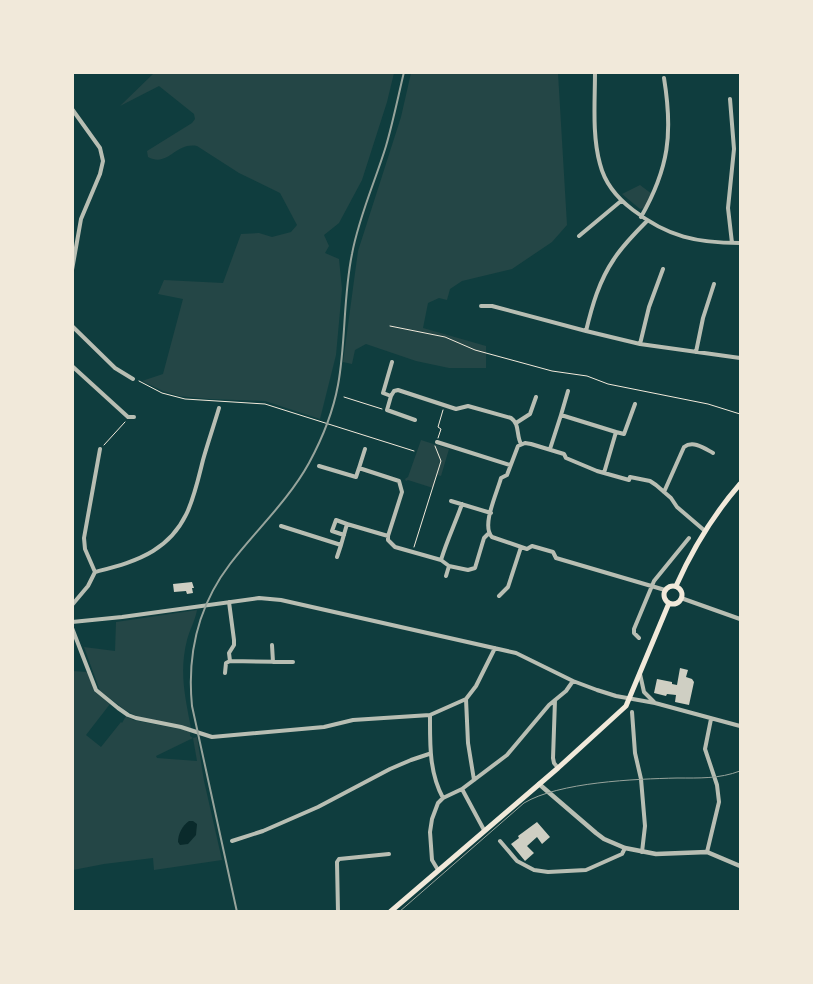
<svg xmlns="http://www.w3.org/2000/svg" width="813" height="984" font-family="Figtree,sans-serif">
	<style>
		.green { fill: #244646; fill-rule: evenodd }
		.water { fill: #0a2a2b }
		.building { fill: #cfcfc3 }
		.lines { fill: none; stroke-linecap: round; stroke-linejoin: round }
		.path { stroke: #f1e9da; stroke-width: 1 }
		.minor { stroke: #b8beb3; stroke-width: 4 }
		.tertiary { stroke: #b8beb3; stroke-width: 4.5 }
		.secondary { stroke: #f1e9da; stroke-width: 5 }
		.tram { stroke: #97a49c; stroke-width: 1 }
		.rail { stroke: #97a49c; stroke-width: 2 }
	</style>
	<rect width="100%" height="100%" fill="#0f3d3e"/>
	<!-- green -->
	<path class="green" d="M154 73H394L387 102 362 180 339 223 324 235 329 246 325 253 339 259 342 289 336 355 320 419 265 401 209 399 179 396 163 391 142 381 163 374 183 299 158 294 164 280 223 283 241 234 259 233 272 237 291 232 297 225 280 193 239 173 197 146C175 142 168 168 148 157L147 151 192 123 195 119 194 114 159 86 120 106Z
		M411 73H558L567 225 552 242 512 269 462 281 450 289 447 300 439 298 428 303 423 328 486 346V368H449L416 361 366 344 355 350 352 364 343 362 358 251 401 117Z
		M640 185 652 194 644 208 640 209 622 194Z
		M421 440 449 449 441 476 437 475 433 488 408 480 406 481 405 479 408 477Z
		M197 610C195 621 190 629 187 640 179 672 185 696 191 728L138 717 125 710 100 691 84 647 115 651 116 622Z
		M72 671 88 672 95 692 110 704 86 735 101 747 121 722 122 723 126 716 133 720 190 731V736L193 738 197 737 204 781 222 860 154 870 153 858 104 864 73 870ZM193 738 197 761 157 758 156 756Z"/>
	<!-- water -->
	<path class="water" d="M189 821H193L197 824 196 835 188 844 180 845 178 842C178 834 182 826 189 821Z"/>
	<!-- building -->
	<path class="building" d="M192 582 194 588H192L193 593 187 594 186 591 174 592 173 584Z
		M680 668 688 670 686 677 692 679 694 682 689 705 675 702 676 695 667 694 666 696 654 693 657 679 672 682V684L677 685Z
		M537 822 550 837 542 844 537 837 527 846 534 853 525 861 511 844 519 838 518 836Z"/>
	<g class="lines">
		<!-- path -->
		<path class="path" d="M390 326 445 337 475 350 552 371 587 376 608 384 708 404 740 414
			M139 381 162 393 185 399 265 404 414 451
			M344 397 382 409
			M438 438 441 429 438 427 443 410
			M104 445 125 422
			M414 547 441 461 435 446"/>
		<!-- minor -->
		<path class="minor" d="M595 72C595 102 592 135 600 164 605 184 617 198 633 210 668 237 697 243 740 243
			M730 99 734 149 728 208 732 243
			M72 109 100 148 103 161 100 174 81 219 72 270
			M641 217C669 168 673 133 664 78
			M579 236 621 201
			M481 306H492L586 331 640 344 740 358
			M72 326 115 368 133 379
			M586 331C592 306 599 281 614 259 623 245 635 233 647 221
			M640 344 649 307 663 269
			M696 352 703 318 714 284
			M72 366 128 417H134
			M391 396 383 393 392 362
			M561 415 568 391
			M415 420 387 410 391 396 394 391 398 390 456 409 468 406 511 418C520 424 516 435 521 444
			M516 423 530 414 536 397
			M616 432 624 434 635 404
			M437 442 510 465
			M550 449 561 415 616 432 604 473
			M319 466 356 477 359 468 399 481 402 492 388 536
			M359 468 365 449
			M664 492 684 447C693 440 704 448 713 453
			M451 501 491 513
			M281 526 341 545 347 524 388 536V540L395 547 441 560 449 566 468 570 475 568 484 538 488 534
			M344 535 332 531 336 520 347 524
			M337 557 341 545
			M441 560C447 540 455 524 462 504
			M95 572 85 549 84 538 100 449
			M446 576 449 566
			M665 590 556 558 553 552 532 546 527 549 492 537C481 526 497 493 501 478L507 475 518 446 525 443 531 444 564 454 566 458 597 471 629 480 630 477 650 481 656 485 671 498 677 507 705 531
			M499 596 508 587 521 547
			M681 598 740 619
			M72 605 88 586 95 572C114 567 135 562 153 551 188 530 194 496 203 460 208 442 214 425 219 408
			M72 622 122 617 259 598 281 600 516 653 573 681 597 690 616 696 655 703 740 726
			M72 628 96 690 118 708 128 715 136 718 181 727 212 737 324 727 353 720 430 715 466 699 476 686 495 648
			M639 638 634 633V629L654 581 689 538
			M272 645 273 662
			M230 661 293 662
			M225 673 226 663 230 661 229 653 234 645V640L229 602
			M640 674 644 692 654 702
			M466 699 468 743 474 780
			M555 700 553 758 554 763 558 768
			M632 712 635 753 641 779 645 826 642 852
			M430 715C430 744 429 772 443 798
			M462 789 484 830
			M232 841 263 831 318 807 390 769 411 760 429 754
			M500 841 517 861 534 870 548 872 586 870 622 854 625 848
			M707 852 719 802 717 785 705 749 711 719
			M438 870 432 860 430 832 432 819 438 803 443 798 462 789 507 755 549 705 566 691 573 681
			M338 912 337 862 339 859 389 854"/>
		<!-- tertiary -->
		<path class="tertiary" d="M539 784 596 833 604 839 625 848 656 854 707 852 740 866"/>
		<!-- secondary -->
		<path class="secondary" d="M676 586C693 548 713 515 740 484
			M664 595a9 9 0 1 1 18 0a9 9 0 1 1-18 0Z
			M390 912 558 768 626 706 669 603"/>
		<!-- tram -->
		<path class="tram" d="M399 912 524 803C559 782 635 779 677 778 699 778 719 779 740 771"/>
		<!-- rail -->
		<path class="rail" d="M237 912 192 706C187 655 198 606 230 564 256 530 288 501 309 463 322 439 333 412 338 385 346 342 343 297 352 254 359 216 375 182 386 146 393 122 398 97 404 72"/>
	</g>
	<!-- border -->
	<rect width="813" height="984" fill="none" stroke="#f1e9da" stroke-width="148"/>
</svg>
